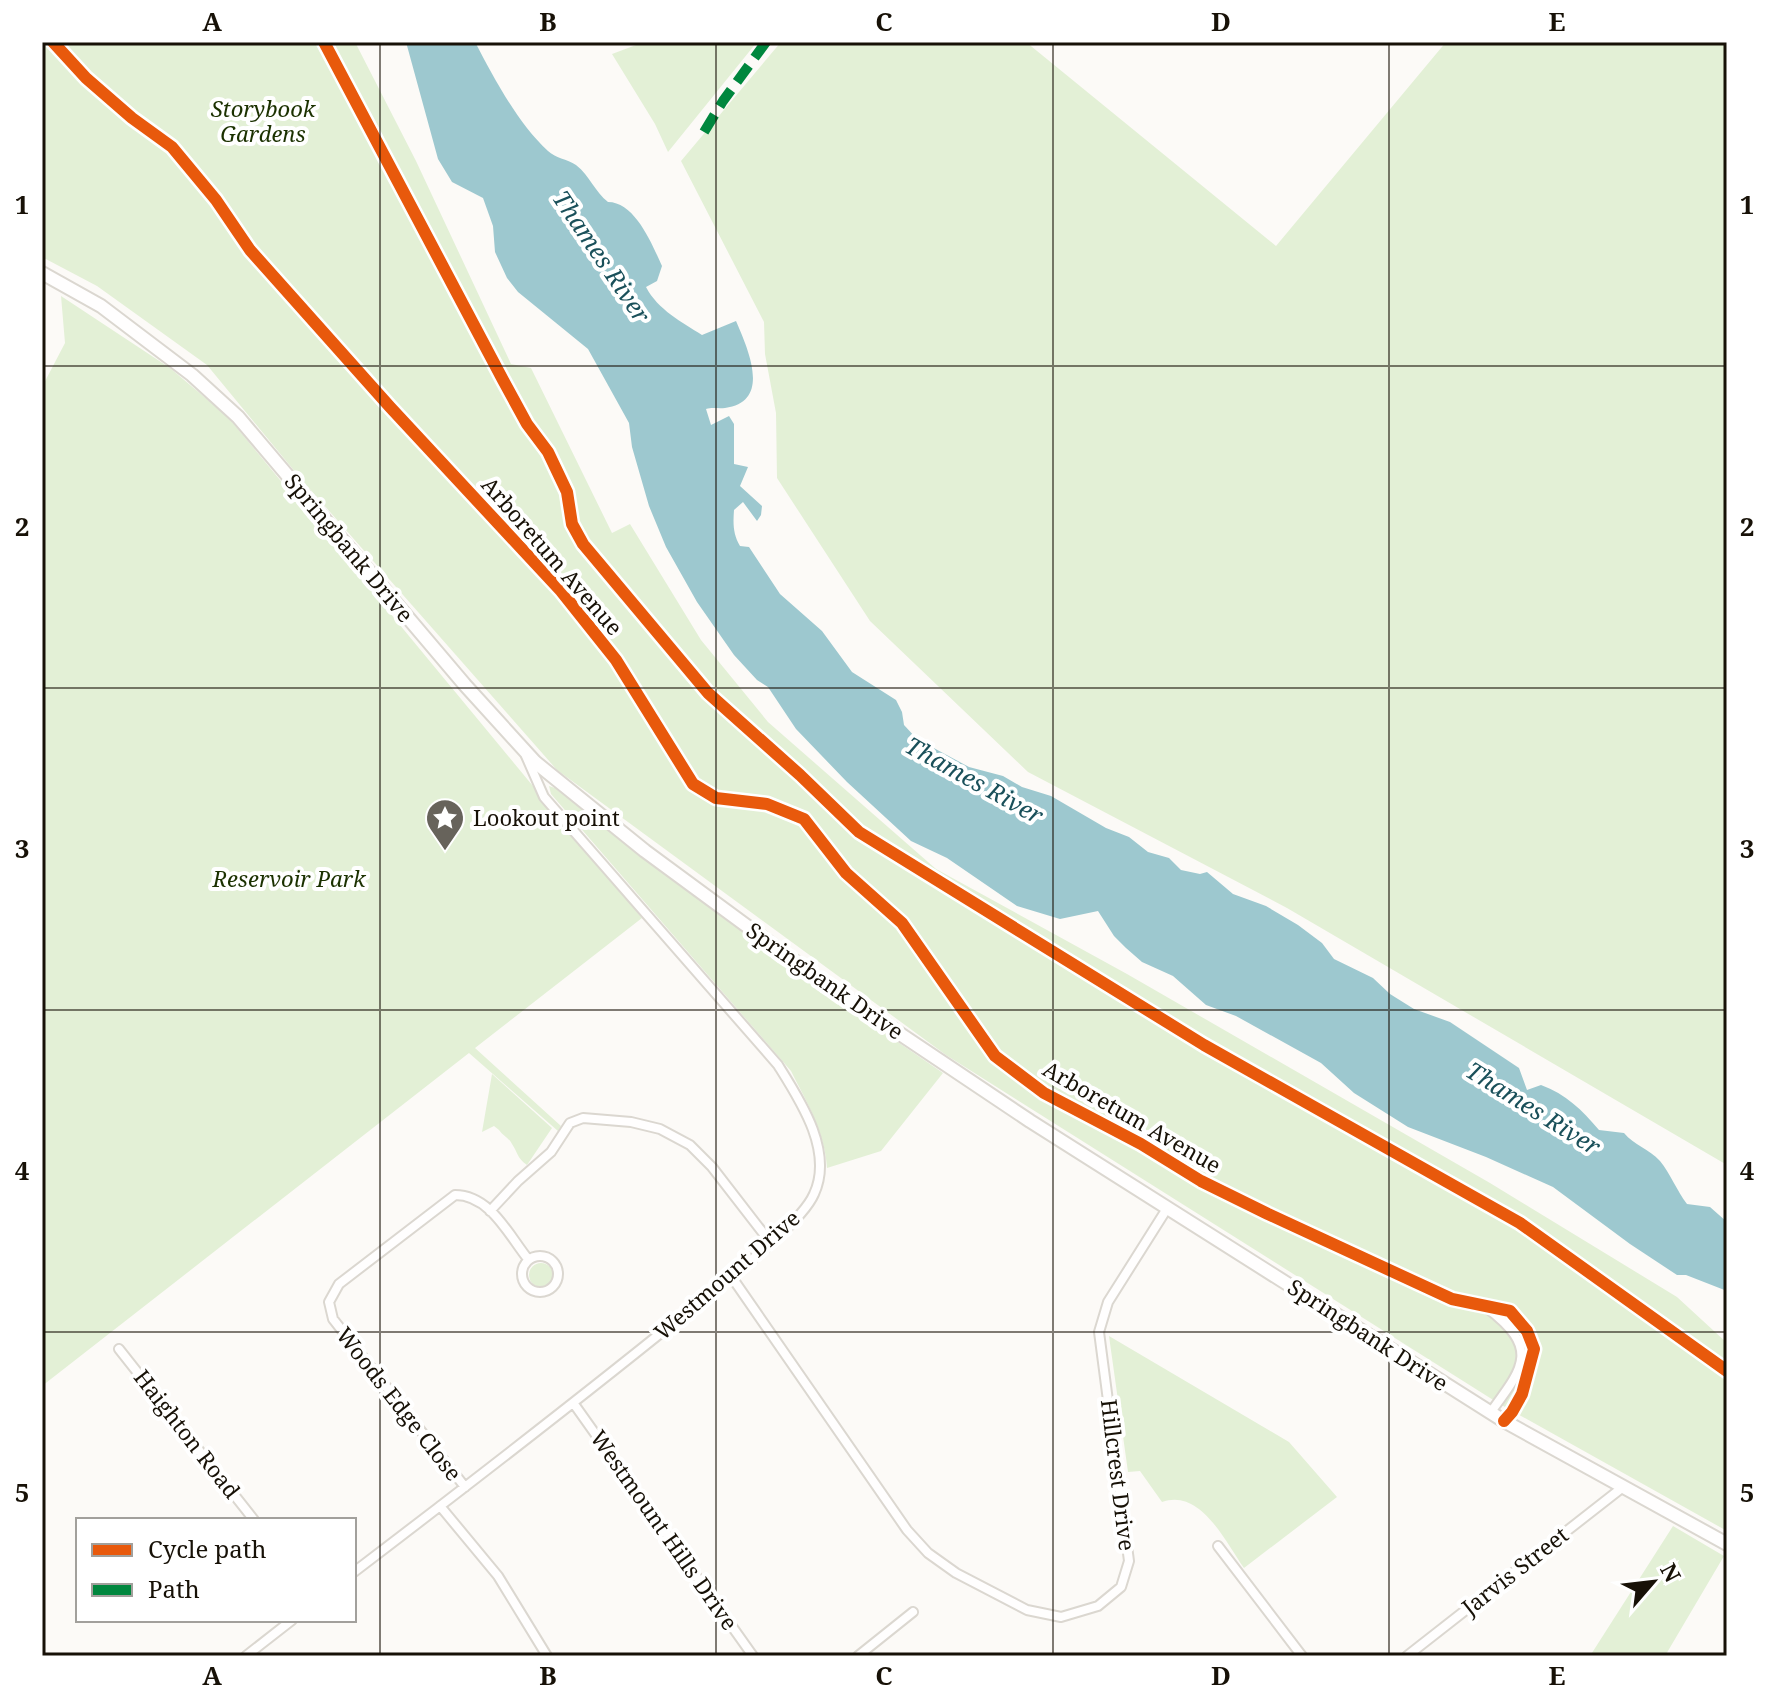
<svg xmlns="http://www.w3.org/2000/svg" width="1769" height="1698" font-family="'Noto Serif',serif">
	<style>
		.green { fill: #e3f0d6 }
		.water { fill: #9dc8cf }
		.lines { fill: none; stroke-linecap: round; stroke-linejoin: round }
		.minor-casing { stroke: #dbd7d0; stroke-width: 12 }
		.secondary-casing { stroke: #dbd7d0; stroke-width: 16 }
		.minor { stroke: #fffefe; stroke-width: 8 }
		.secondary { stroke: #fffefe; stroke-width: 12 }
		.quiet { stroke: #00873e; stroke-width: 10; stroke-dasharray: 20 10; stroke-linecap: butt }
		.cycleway-casing { stroke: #fff; stroke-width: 17 }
		.cycleway { stroke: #e8590c; stroke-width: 12 }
		.grid { fill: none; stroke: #171107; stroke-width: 2; stroke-opacity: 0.55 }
		.labels { text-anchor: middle; stroke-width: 8; stroke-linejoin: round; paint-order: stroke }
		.park-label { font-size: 22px; font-style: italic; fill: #1b3100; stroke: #fff }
		.street-label { font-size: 22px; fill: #171107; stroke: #fff }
		.poi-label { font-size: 22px; fill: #171107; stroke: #fff; text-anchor: start }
		.water-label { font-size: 24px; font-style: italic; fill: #1a505a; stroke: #fff }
		.neatline { fill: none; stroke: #171107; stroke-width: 3 }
		.grid-label { font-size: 26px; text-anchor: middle; font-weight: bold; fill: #171107 }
	</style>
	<rect width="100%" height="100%" fill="#fcfaf7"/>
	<!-- green -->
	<path class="green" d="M42 42H355L416 161 511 364 531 368 612 533 630 524 701 640 768 722 936 869 1127 974 1490 1183 1677 1297 1727 1343V1531L1498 1403 946 1055 557 770 301 479 207 365 97 286 42 257Z
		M644 42H757L668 152 655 124 612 54Z
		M781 42H1026L1276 246 1446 42H1727V1165L1287 908 1028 772 870 621 777 478 776 413 765 354 764 322 681 161Z
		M61 296 170 368 228 417 642 918 475 1048 561 1126 558 1131 469 1053 42 1386V387L65 343Z
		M549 786 555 788 800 975 943 1073 881 1151 827 1168C825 1132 807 1103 791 1071L551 794Z
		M492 1074 552 1128 527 1165C517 1158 518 1153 512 1144 509 1138 503 1136 499 1130L494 1126 482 1132Z
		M529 1275a12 12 0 1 1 24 0a12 12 0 1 1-24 0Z
		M1109 1336 1289 1442 1337 1497 1244 1568C1226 1543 1201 1488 1162 1502L1140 1471 1128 1472Z
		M1673 1526 1724 1556 1665 1656H1590Z"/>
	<!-- water -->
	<path class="water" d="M406 42H475C494 78 518 124 548 151 555 158 567 159 576 165 590 176 595 192 608 202 635 202 652 244 662 266L657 281 646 287C658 310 682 322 702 335L736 321C747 347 773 402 725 408 718 409 713 407 706 409L711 425 729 416 734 424V464L748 467 740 486 762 506 761 515 757 521 743 502 734 510C733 524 733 534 740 546L749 547 780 594 822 631 852 672 896 700 902 712 904 725 917 739 969 767 1003 776 1022 787 1051 796 1106 828 1129 837 1148 852 1169 858 1181 870 1200 874 1207 872 1233 894 1266 906 1298 925 1322 943 1334 959 1373 978 1390 994 1414 1009 1450 1022 1519 1068 1527 1090 1541 1085C1566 1094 1582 1110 1599 1130L1624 1133C1634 1145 1649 1149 1660 1161 1670 1173 1677 1191 1687 1204L1710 1207 1727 1222V1291L1686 1275H1677L1630 1244 1553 1187 1486 1157 1408 1127 1354 1093 1321 1063 1236 1016 1206 1005 1173 976 1142 962 1126 948 1114 936 1098 911 1060 919 1017 906 947 858 911 841 847 782 796 729 768 687 757 680 734 655 697 602 666 547 649 506 632 447 629 423 588 349 518 292 507 278 495 252 493 226 483 198 452 182 438 159Z"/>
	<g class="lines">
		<!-- minor casing -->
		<g class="minor-casing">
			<path id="minor" d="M53 42 86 78 132 118 172 147 216 200 250 250 390 407 561 591 616 660 693 784 716 798 767 804 804 819 846 873 902 923 995 1056 1044 1093 1141 1144 1201 1181 1268 1214 1452 1299 1510 1311 1527 1331 1534 1349 1522 1394 1512 1412 1504 1421
				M490 1211 518 1181 551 1152 570 1123 583 1118 631 1122 660 1129 690 1145 712 1167 770 1242
				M522 1274a18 18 0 1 1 36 0a18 18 0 1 1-36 0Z
				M731 1276 907 1530 928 1553 956 1573 1027 1610 1061 1617 1098 1606 1121 1587 1129 1561 1099 1332 1108 1302 1168 1207
				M1487 1308C1541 1349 1523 1368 1490 1413
				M119 1349 254 1520
				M574 1404 753 1656
				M465 1487 333 1319 329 1302 339 1284 455 1195C490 1195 508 1234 528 1259
				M440 1506 498 1576 547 1656
				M1218 1546 1302 1656
				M354 1572C472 1482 589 1392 704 1298 731 1276 801 1224 814 1194 834 1151 800 1100 778 1065L544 797 526 756
				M246 1656 292 1620
				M858 1656 913 1612
				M1407 1656 1623 1487"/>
		</g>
		<!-- secondary casing -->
		<g class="secondary-casing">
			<path id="secondary" d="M42 273 101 306 192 375 238 417 465 685 535 762 645 851 827 985 1030 1121 1504 1421 1727 1544"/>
		</g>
		<!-- minor -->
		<use href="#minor" class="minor"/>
		<!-- secondary -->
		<use href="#secondary" class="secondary"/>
		<!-- quiet -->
		<path class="quiet" d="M704 132 723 101 766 42"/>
		<!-- cycleway casing -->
		<g class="cycleway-casing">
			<path id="cycleway" d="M53 42 86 78 132 118 172 147 216 200 250 250 390 407 561 591 616 660 693 784 716 798 767 804 804 819 846 873 902 923 995 1056 1044 1093 1141 1144 1201 1181 1268 1214 1452 1299 1510 1311 1527 1331 1534 1349 1522 1394 1512 1412 1504 1421
				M324 42 503 380 527 424 548 452 567 492 572 524 583 544 708 693 800 775 859 832 1204 1045 1520 1223 1727 1371"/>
		</g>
		<!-- cycleway -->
		<use href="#cycleway" class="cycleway"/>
	</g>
	<!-- grid -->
	<path class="grid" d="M380 42V1656M716 42V1656M1053 42V1656M1389 42V1656M42 366H1727M42 688H1727M42 1010H1727M42 1332H1727"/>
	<!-- icons -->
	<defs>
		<g id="sight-pin" transform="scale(2)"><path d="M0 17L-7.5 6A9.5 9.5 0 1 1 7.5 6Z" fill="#67635b" stroke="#fff"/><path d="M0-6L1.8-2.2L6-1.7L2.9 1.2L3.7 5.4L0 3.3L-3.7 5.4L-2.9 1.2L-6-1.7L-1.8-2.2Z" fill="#fff"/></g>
	</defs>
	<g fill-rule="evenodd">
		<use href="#sight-pin" x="445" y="818"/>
	</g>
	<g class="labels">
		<!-- park labels -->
		<g class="park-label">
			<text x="263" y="117">Storybook<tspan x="263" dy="25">Gardens</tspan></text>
			<text x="289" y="887">Reservoir Park</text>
		</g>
		<!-- street labels -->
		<g class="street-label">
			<text transform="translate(349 548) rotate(50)" y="8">Springbank Drive</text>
			<text transform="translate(552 556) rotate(49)" y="8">Arboretum Avenue</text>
			<text transform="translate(825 981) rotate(35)" y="8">Springbank Drive</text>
			<text transform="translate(1132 1117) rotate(30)" y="8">Arboretum Avenue</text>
			<text transform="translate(727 1275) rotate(-41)" y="8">Westmount Drive</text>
			<text transform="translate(1368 1335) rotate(33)" y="8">Springbank Drive</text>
			<text transform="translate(399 1404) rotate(52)" y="8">Woods Edge Close</text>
			<text transform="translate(187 1434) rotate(52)" y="8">Haighton Road</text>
			<text transform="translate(1118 1475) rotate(83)" y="8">Hillcrest Drive</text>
			<text transform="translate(664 1530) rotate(55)" y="8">Westmount Hills Drive</text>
			<text transform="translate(1515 1571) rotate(-38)" y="8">Jarvis Street</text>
		</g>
		<!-- poi labels -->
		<g class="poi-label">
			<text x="473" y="826">Lookout point</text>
		</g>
		<!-- water labels -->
		<g class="water-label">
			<text transform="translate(601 257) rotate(56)" y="8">Thames River</text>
			<text transform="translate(974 781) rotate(29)" y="8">Thames River</text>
			<text transform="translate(1533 1109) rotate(32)" y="8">Thames River</text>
		</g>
	</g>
	<!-- border -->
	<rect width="1769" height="1698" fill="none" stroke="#ffffff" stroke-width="88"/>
	<!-- legend -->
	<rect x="76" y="1518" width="280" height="104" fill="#ffffff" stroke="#a2a09c" stroke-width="2"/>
	<rect x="92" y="1544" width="40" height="12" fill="#e8590c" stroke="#a2a09c" stroke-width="2"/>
	<text x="148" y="1558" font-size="24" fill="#171107">Cycle path</text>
	<rect x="92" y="1584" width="40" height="12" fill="#00873e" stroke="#a2a09c" stroke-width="2"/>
	<text x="148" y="1598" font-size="24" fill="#171107">Path</text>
	<!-- north arrow -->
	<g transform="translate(1653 1582) rotate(62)" stroke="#ffffff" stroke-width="6" paint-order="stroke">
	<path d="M0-6L14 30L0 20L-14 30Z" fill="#171107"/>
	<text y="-12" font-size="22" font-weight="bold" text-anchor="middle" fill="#171107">N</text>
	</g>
	<rect x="44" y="44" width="1681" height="1610" class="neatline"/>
	<g class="grid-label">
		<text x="212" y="31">A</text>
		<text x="548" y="31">B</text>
		<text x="884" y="31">C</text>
		<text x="1221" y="31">D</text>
		<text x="1557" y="31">E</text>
		<text x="22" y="214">1</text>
		<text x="1747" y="214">1</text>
		<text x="22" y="536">2</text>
		<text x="1747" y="536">2</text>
		<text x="22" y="858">3</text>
		<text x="1747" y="858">3</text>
		<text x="22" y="1180">4</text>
		<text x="1747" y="1180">4</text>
		<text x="22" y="1502">5</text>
		<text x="1747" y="1502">5</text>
		<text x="212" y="1685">A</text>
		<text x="548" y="1685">B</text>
		<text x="884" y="1685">C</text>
		<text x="1221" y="1685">D</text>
		<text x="1557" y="1685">E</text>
	</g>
</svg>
